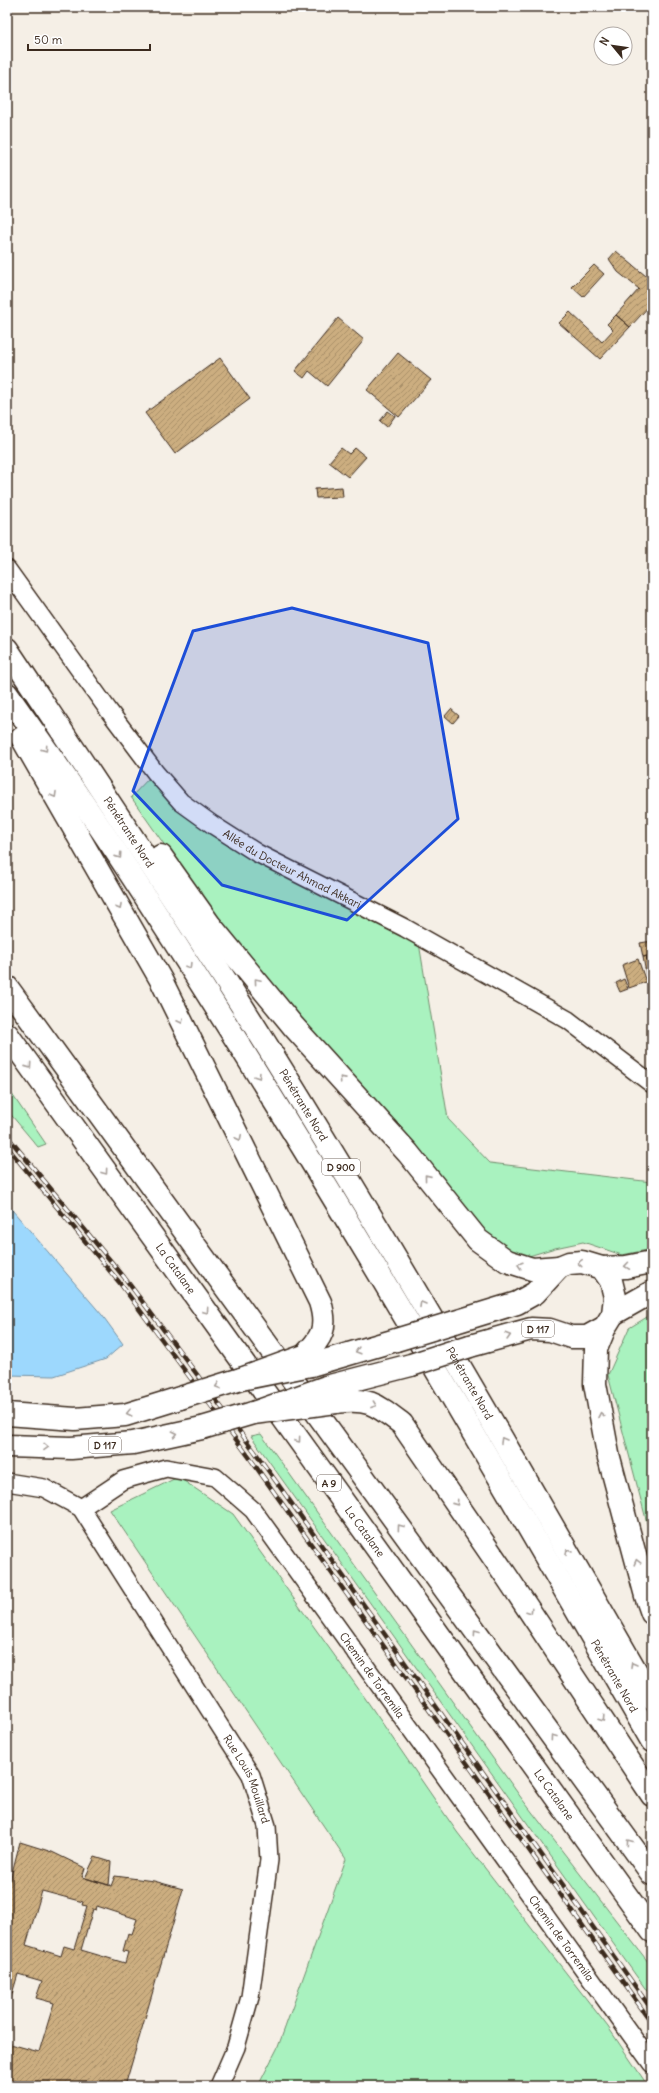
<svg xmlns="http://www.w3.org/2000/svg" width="659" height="2093" font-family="Delius,sans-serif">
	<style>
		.green { fill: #a9f2bf; stroke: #728e6e }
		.water { fill: #9dd8fd; stroke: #7692a4 }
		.building { fill: url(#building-hatch); stroke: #3b2a1e; fill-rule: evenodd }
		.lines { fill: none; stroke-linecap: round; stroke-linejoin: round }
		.minor-casing { stroke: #3b2a1e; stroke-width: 20 }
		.secondary-casing { stroke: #3b2a1e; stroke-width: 25 }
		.primary-casing { stroke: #3b2a1e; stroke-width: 25 }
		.trunk-casing { stroke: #3b2a1e; stroke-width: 25 }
		.motorway-casing { stroke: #3b2a1e; stroke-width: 25 }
		.minor { stroke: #fff; stroke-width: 17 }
		.secondary { stroke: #fff; stroke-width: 22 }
		.primary { stroke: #fff; stroke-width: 22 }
		.trunk { stroke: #fff; stroke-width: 22 }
		.motorway { stroke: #fff; stroke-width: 22 }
		.rail-casing { stroke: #3b2a1e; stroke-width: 4.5 }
		.rail { stroke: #fff; stroke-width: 3; stroke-dasharray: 9; stroke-linecap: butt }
		.primary-bridge-casing { stroke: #3b2a1e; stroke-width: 25; stroke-linecap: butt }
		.trunk-bridge-casing { stroke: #3b2a1e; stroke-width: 25; stroke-linecap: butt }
		.primary-bridge { stroke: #fff; stroke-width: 22 }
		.trunk-bridge { stroke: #fff; stroke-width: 22 }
		.oneway { stroke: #a79f9a }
		.marked { fill: #1d4ed8; fill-opacity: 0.2; stroke: #1d4ed8; stroke-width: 3; stroke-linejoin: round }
		.labels { text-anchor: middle; stroke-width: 3; stroke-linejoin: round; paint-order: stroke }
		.shield { fill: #fff; stroke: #766a62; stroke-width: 1 }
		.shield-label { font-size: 10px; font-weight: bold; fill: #3b2a1e }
		.street-label { font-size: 11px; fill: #3b2a1e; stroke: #fff }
	</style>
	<defs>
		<pattern id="building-hatch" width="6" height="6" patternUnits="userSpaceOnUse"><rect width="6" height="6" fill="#ccae80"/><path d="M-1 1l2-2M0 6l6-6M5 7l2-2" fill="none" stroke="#a78e68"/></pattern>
	</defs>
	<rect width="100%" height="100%" fill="#f5efe6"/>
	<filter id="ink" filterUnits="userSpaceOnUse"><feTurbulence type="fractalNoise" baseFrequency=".025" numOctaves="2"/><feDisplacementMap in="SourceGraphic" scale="8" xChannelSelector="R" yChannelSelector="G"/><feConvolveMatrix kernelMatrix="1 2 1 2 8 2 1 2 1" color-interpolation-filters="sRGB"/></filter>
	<g filter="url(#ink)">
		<!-- green -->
		<path class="green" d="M151 776 177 806 419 943 448 1119 490 1163 652 1182V1249L622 1255 583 1242 555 1248 529 1256 508 1249 484 1234 301 1021 217 920 131 797Z
			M7 1087 46 1144 38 1147 7 1110Z
			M652 1314V1542L608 1375 629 1328Z
			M261 1434 522 1799 652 1967V1998L251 1436Z
			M178 1477 233 1514 365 1698 457 1832 608 2027 648 2086H258L278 2047 346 1859 110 1510Z"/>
		<!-- water -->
		<path class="water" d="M7 1204 102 1315 123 1344 106 1359 54 1376 7 1375Z"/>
		<!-- building -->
		<path class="building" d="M616 251 652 281V303L630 327 616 315 639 289 618 272 609 259Z
			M594 265 604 274 583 297 572 287Z
			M570 312 602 342 613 330 607 324 616 315 630 327 600 359 559 323Z
			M338 318 364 340 327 386 309 371 304 378 295 371Z
			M398 353 431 380 399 417 367 390Z
			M220 358 250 399 175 454 145 413Z
			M388 411 395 416 387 427 380 421Z
			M341 448 349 454 355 448 366 457 348 477 329 462Z
			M342 487 343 497 316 498 315 489Z
			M451 709 459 716 453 723 445 716Z
			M652 941V959L647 960V956L643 957 640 943Z
			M647 956V960L652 959V978L647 979 643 957Z
			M638 959 646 982 629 988 622 965Z
			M624 979 628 989 620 992 616 983Z
			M20 1842 52 1852 85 1868 82 1877 111 1886 115 1876 154 1881 183 1889 125 2086H7V2043L39 2052 54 2003 36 1998 42 1981 18 1974 7 2011V1892ZM42 1891 83 1902 82 1905 87 1906 74 1949 64 1946 61 1956 26 1945ZM97 1906 137 1919 132 1934 128 1933 123 1951 128 1952 125 1963 81 1950 93 1909 96 1910Z
			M95 1857 111 1862 109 1885 85 1878Z"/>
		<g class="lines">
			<!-- minor casing -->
			<g class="minor-casing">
				<g id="minor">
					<path id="s1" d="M7 569 109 711 155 772 181 802 213 825 257 853 405 928 568 1020 652 1084"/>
					<path id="s2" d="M7 1482 44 1488 81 1508 251 1775 267 1826 269 1860 250 1997 236 2047 219 2086"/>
					<path id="s3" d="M81 1508 123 1480 166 1468 215 1477 253 1510 652 2064"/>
				</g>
			</g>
			<!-- secondary casing -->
			<g class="secondary-casing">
				<path id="secondary" d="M602 1268 626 1267 652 1262
					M613 1314 652 1292"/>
			</g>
			<!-- primary casing -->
			<g class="primary-casing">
				<path id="primary" d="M455 1322 517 1303 535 1293 559 1267 569 1263 582 1262 602 1268 611 1281 615 1297 613 1314 605 1327 587 1337H571L550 1330 531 1329 470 1346
					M311 1365 396 1340
					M326 1387 411 1365
					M7 1414 75 1419 125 1415 180 1398
					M7 1446 71 1448 133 1443 202 1428"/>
			</g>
			<!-- trunk casing -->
			<g class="trunk-casing">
				<g id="trunk">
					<path id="s4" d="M7 649C113 808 221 968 320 1132 434 1319 543 1509 652 1699"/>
					<path id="s5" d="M7 694C47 751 88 808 126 867 312 1152 482 1446 652 1741"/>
					<path d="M22 738 161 980 320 1302C328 1328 322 1338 304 1356"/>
					<path d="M161 856 210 925 294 1027 408 1153 478 1240 507 1261 532 1269 559 1267"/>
					<path d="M605 1327 596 1349 595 1384 608 1454 646 1596 652 1613"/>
					<path d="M336 1402C369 1397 377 1405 402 1424L507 1577 652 1795"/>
				</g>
			</g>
			<!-- motorway casing -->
			<g class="motorway-casing">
				<g id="motorway">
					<path d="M7 987 652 1874"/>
					<path id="s6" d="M7 1034 652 1931"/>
				</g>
			</g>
			<!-- minor -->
			<use href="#minor" class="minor"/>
			<!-- secondary -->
			<use href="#secondary" class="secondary"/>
			<!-- primary -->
			<use href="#primary" class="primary"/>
			<!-- trunk -->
			<use href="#trunk" class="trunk"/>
			<!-- motorway -->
			<use href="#motorway" class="motorway"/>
			<!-- rail casing -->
			<g class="rail-casing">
				<path id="rail" d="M7 1136 124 1277 255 1452 652 2010
					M7 1147 119 1282 249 1457 652 2023"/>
			</g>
			<!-- rail -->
			<use href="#rail" class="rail"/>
			<!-- primary-bridge casing -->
			<g class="primary-bridge-casing">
				<path id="primary-bridge" d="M396 1340 455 1322
					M411 1365 470 1346
					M180 1398 241 1379 311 1365
					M202 1428 253 1413 326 1387"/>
			</g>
			<!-- trunk-bridge casing -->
			<g class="trunk-bridge-casing">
				<path id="trunk-bridge" d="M241 1379 304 1356
					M253 1413 336 1402"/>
			</g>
			<!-- primary-bridge -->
			<use href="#primary-bridge" class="primary-bridge"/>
			<!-- trunk-bridge -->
			<use href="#trunk-bridge" class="trunk-bridge"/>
		</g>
		<!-- one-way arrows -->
		<defs><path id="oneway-chevron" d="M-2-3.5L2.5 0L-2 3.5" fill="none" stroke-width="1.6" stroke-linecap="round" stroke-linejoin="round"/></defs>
		<g class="oneway">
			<use href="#oneway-chevron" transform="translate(45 749) rotate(55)"/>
			<use href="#oneway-chevron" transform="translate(54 795) rotate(60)"/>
			<use href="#oneway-chevron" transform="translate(119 856) rotate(55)"/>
			<use href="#oneway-chevron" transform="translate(119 907) rotate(60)"/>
			<use href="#oneway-chevron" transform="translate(189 966) rotate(58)"/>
			<use href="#oneway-chevron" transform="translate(257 981) rotate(-130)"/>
			<use href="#oneway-chevron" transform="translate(181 1021) rotate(64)"/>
			<use href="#oneway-chevron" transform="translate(29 1066) rotate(55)"/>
			<use href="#oneway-chevron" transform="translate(258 1076) rotate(58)"/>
			<use href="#oneway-chevron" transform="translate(342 1079) rotate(-132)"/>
			<use href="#oneway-chevron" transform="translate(239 1138) rotate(64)"/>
			<use href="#oneway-chevron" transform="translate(105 1172) rotate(54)"/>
			<use href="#oneway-chevron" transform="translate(427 1177) rotate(-129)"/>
			<use href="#oneway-chevron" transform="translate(580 1263) rotate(-176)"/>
			<use href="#oneway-chevron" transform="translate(520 1265) rotate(-163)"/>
			<use href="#oneway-chevron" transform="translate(627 1266) rotate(172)"/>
			<use href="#oneway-chevron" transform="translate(422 1304) rotate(-121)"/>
			<use href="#oneway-chevron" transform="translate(206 1311) rotate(54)"/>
			<use href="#oneway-chevron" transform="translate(508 1336) rotate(-16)"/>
			<use href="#oneway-chevron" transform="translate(358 1351) rotate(164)"/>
			<use href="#oneway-chevron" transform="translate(218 1386) rotate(162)"/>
			<use href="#oneway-chevron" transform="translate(374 1405) rotate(20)"/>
			<use href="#oneway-chevron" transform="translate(129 1413) rotate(166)"/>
			<use href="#oneway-chevron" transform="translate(601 1415) rotate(-101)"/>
			<use href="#oneway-chevron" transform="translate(175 1434) rotate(-12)"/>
			<use href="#oneway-chevron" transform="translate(298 1440) rotate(54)"/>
			<use href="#oneway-chevron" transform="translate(503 1440) rotate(-120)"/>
			<use href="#oneway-chevron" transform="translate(46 1447) rotate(1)"/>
			<use href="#oneway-chevron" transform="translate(456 1503) rotate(55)"/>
			<use href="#oneway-chevron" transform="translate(400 1527) rotate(-126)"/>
			<use href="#oneway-chevron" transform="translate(568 1552) rotate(-120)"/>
			<use href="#oneway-chevron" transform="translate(637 1562) rotate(-105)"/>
			<use href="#oneway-chevron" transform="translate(530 1611) rotate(56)"/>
			<use href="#oneway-chevron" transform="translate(476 1632) rotate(-126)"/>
			<use href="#oneway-chevron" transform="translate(633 1665) rotate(-120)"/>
			<use href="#oneway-chevron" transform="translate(602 1719) rotate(57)"/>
			<use href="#oneway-chevron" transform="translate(553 1737) rotate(-126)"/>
			<use href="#oneway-chevron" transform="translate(629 1842) rotate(-126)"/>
		</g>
	</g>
	<!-- marked area -->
	<path class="marked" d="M292 608 428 643 458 819 347 920 222 885 133 791 193 631Z"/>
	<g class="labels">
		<!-- shield labels -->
		<g class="shield">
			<rect x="322" y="1159" width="38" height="16" rx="3"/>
			<rect x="522" y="1321" width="32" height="16" rx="3"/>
			<rect x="89" y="1437" width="32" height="16" rx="3"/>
			<rect x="317" y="1475" width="24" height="16" rx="3"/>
		</g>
		<g class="shield-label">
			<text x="341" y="1171">D 900</text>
			<text x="538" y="1333">D 117</text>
			<text x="105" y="1449">D 117</text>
			<text x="329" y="1487">A 9</text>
		</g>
		<!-- street labels -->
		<g class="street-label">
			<text dy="4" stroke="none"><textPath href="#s4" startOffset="220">Pénétrante Nord</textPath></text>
			<text dy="4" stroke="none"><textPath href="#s1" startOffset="421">Allée du Docteur Ahmad Akkari</textPath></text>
			<text dy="4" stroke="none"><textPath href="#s4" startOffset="544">Pénétrante Nord</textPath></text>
			<text dy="4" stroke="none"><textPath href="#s6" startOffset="289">La Catalane</textPath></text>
			<text dy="4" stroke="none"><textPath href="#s4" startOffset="868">Pénétrante Nord</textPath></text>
			<text dy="4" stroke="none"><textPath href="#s6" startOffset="613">La Catalane</textPath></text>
			<text dy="4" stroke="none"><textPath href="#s3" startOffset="399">Chemin de Torremila</textPath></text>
			<text dy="4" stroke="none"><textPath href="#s5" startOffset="1155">Pénétrante Nord</textPath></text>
			<text dy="4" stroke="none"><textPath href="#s2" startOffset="398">Rue Louis Mouillard</textPath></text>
			<text dy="4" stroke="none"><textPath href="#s6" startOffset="937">La Catalane</textPath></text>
			<text dy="4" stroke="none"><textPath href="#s3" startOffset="723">Chemin de Torremila</textPath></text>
		</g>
	</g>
	<!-- margin -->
	<rect width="659" height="2093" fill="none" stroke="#fff" stroke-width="24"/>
	<rect x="12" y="12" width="635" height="2069" fill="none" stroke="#3b2a1e" stroke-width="1.5" filter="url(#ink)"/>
	<!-- north arrow -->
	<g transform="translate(613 46) rotate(299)"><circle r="19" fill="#ffffff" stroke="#b1aaa5"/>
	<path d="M0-3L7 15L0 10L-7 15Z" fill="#3b2a1e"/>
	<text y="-6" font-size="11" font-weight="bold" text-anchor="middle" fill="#3b2a1e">N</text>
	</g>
	<!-- scale -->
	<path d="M28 44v6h122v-6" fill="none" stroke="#3b2a1e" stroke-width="2"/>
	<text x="34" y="44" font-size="12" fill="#3b2a1e" stroke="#ffffff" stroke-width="3" paint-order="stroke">50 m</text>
</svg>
